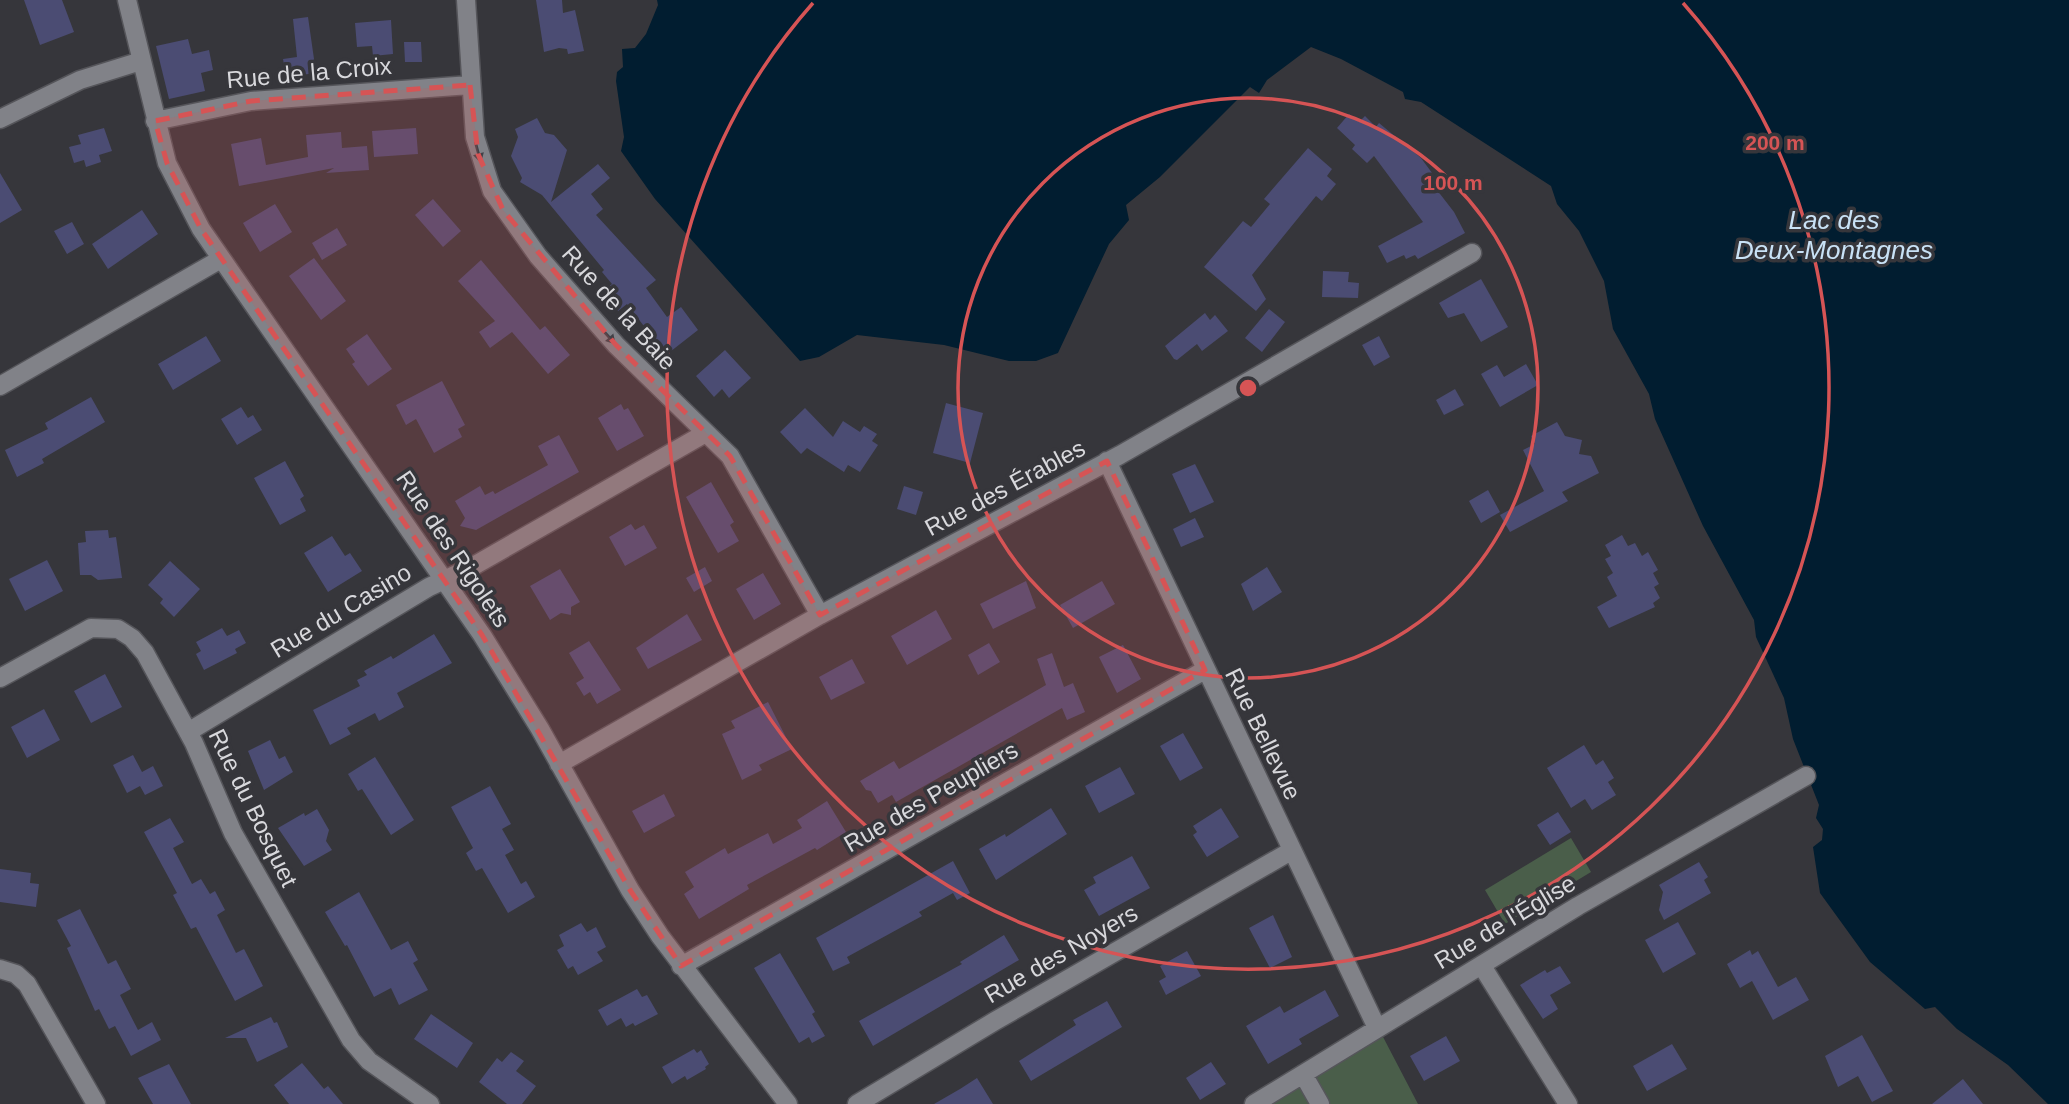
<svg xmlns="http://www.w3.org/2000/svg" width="2069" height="1104" font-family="Arial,sans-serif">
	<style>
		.green { fill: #4a5e4a }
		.water { fill: #011d30 }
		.building { fill: #4b4c73 }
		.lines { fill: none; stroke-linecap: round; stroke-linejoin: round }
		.minor-casing { stroke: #55555a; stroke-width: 21 }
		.minor { stroke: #818288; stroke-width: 18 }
		.oneway { fill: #414147 }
		.marked { fill: #d65455; fill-opacity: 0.2; stroke: #d65455; stroke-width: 5; stroke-dasharray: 14 9; stroke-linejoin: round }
		.ring { fill: none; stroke: #d65455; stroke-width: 3.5 }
		.labels { text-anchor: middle; stroke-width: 7; stroke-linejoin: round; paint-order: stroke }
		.street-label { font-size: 24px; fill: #d8d8dc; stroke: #36363b }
		.water-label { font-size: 26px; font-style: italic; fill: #c9e2f6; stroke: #36363b }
		.centre { fill: #d65455; stroke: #36363b; stroke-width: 3.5 }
		.ring-label { font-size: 21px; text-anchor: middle; font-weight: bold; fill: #d65455; stroke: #36363b; stroke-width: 7; stroke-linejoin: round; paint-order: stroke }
	</style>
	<rect width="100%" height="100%" fill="#36363b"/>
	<!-- green -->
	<path class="green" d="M1571 838 1591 872 1505 924 1485 890Z
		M1382 1035 1418 1104H1272Z"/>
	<!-- water -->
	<path class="water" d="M657 0H2069V1104H2048L2008 1065 1957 1029 1935 1007 1925 1009 1870 962 1820 893 1813 847 1822 840 1823 829 1816 818 1819 805 1793 739 1784 698 1756 637 1754 620 1703 526 1655 419 1649 394 1613 329 1604 281 1579 231 1557 204 1551 186 1421 102 1405 99 1403 92 1341 59 1311 47 1267 80 1259 93 1250 87 1160 177 1126 205 1129 220 1109 244 1058 353 1036 361H1009L944 345 857 335 819 357 800 361 655 199 621 151 624 137 616 81 617 72 623 67 622 49 635 48 646 34 658 5Z"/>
	<!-- building -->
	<path class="building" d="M24 0H62L74 32 40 45Z
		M536 0H562L563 13 575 10 584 51 568 54 567 49 559 48 544 52Z
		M308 17 316 73 286 77 283 59 297 57 293 19Z
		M391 20 393 54 373 56 372 46 357 47 355 23Z
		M188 39 192 54 209 50 213 70 201 73 205 91 169 99 156 46Z
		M404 42H421L422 62H405Z
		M1349 114 1359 122 1365 116 1376 127 1379 123 1421 158 1435 177 1430 181 1454 212 1465 233 1418 259 1415 255 1406 259 1404 255 1387 263 1378 246 1423 222 1374 156 1367 163 1352 149 1355 145 1337 128Z
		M537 118 545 133 554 135 567 150 551 202 598 164 610 178 591 194 603 209 596 215 656 280 646 288 667 317 681 307 698 330 666 355 627 304 618 311 602 292 612 284 602 272 604 270 542 195 520 182 522 178 511 156 518 137 515 129Z
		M104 128 112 151 99 155 101 162 86 167 84 160 74 163 69 147 81 144 78 135Z
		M416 128 418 154 374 157 372 131Z
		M341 132 342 148 367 146 369 170 326 173 334 168 239 186 231 144 261 138 266 165 308 157 306 135Z
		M1308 148 1332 169 1327 176 1336 184 1322 201 1316 196 1252 275 1266 299 1256 311 1204 267 1243 221 1251 227 1270 204 1264 199Z
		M0 173 22 210 0 223Z
		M433 199 461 231 443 247 415 215Z
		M275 204 292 232 260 252 243 223Z
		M142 210 158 234 108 269 92 244Z
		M72 222 84 244 67 254 54 231Z
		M337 228 347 245 322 260 312 243Z
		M314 258 346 301 321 320 289 276Z
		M481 260 540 330 545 326 570 355 548 374 512 332 490 348 479 332 495 321 458 281Z
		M1323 271 1349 272 1348 282 1359 283 1358 298 1322 297Z
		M1481 279 1508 327 1481 342 1464 313 1448 318 1439 303Z
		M1269 309 1285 322 1262 352 1245 338Z
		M1205 313 1210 320 1215 315 1228 331 1202 351 1197 344 1177 360 1174 359 1165 346Z
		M367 334 392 369 368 386 352 364 355 362 346 349Z
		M206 336 221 361 173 390 158 364Z
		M1379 336 1390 357 1374 366 1362 345Z
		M725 350 751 378 729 398 722 389 714 397 696 376Z
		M1526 364 1538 385 1500 407 1481 374 1497 365 1504 377Z
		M442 381 465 425 458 429 462 437 434 453 416 419 406 425 396 405Z
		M1455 389 1464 405 1444 415 1436 400Z
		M91 397 105 422 42 459 44 463 17 477 5 450 48 429 45 423Z
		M946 403 983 413 970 463 933 453Z
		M621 404 624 410 628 408 644 436 617 451 598 418Z
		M241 407 248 418 253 415 262 430 237 445 221 419Z
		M805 408 833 437 843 421 860 432 864 426 877 434 872 441 878 445 860 472 848 465 844 472 807 448 801 454 780 432Z
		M1557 422 1565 436 1582 440 1579 454 1591 456 1599 473 1562 492 1568 501 1510 532 1500 515 1544 491 1523 450 1535 444 1531 436Z
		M559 435 579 472 476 530 460 526 465 518 455 501 480 486 485 495 493 491 495 494 548 465 538 446Z
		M285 461 304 496 300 499 306 511 280 525 254 478Z
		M1195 464 1214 502 1190 513 1172 474Z
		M711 482 734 522 730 525 739 541 718 553 686 497Z
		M904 486 923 492 916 515 897 509Z
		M1488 490 1500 512 1481 523 1469 501Z
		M1195 518 1204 537 1181 547 1173 529Z
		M631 524 635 530 644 525 657 548 625 566 609 537Z
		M108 530 109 538 116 537 122 578 98 580 91 575H80L78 543 86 542 85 531Z
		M1622 535 1628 546 1635 543 1642 556 1648 552 1658 570 1653 573 1659 584 1654 587 1660 598 1653 603 1655 607 1609 628 1597 607 1617 596 1607 577 1613 573 1605 559 1611 556 1605 545Z
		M332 536 345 556 350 553 362 571 328 592 304 553Z
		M47 560 63 591 25 611 9 579Z
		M170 561 200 589 174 617 160 603 163 599 148 585Z
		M705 567 712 581 694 592 686 578Z
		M1267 567 1282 592 1253 611 1241 584Z
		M560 569 580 602 571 607V615L561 613 550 620 530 586Z
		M763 573 781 604 754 620 736 589Z
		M1026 581 1036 608 993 629 980 604Z
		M1102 581 1115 604 1073 628 1060 605Z
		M936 610 952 639 907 665 891 636Z
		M687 614 702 640 648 669 636 648Z
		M222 628 227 636 239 630 246 643 235 649 237 653 204 670 196 654 201 651 196 642Z
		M434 634 452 663 397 693 404 707 379 721 375 713 347 728 351 734 330 745 313 710 360 686 357 680 367 675 364 671 391 656 393 659Z
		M589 641 621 690 597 704 590 692 584 696 576 683 584 678 569 653Z
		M989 643 1000 662 978 675 968 655Z
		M1123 645 1141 679 1117 693 1099 657Z
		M1052 653 1064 687 1073 683 1085 712 1067 720 1062 708 896 802 892 795 878 803 871 791 866 790 860 781 894 761 899 769 1046 685 1037 659Z
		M852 659 865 683 831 700 819 677Z
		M105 674 122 707 91 723 74 691Z
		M768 702 792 749 759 765 762 770 742 780 722 734 735 728 731 721Z
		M44 709 60 740 27 758 11 727Z
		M1183 733 1203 768 1180 781 1160 746Z
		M270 740 279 759 285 756 293 772 264 790 248 751Z
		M1584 745 1596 765 1603 760 1614 778 1608 782 1616 795 1592 810 1585 799 1571 808 1547 768Z
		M133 755 142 772 153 766 163 786 145 795 140 786 127 793 113 765Z
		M375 757 414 820 391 835 362 789 358 791 348 774Z
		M1120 767 1135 794 1099 813 1085 786Z
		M490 786 511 824 502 829 514 850 505 855 521 884 526 881 535 897 508 913 482 868 476 871 466 853 473 848 451 807Z
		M664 794 675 816 644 833 632 811Z
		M827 801 846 832 817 850 815 848 747 885 749 889 699 919 684 894 694 887 685 872 725 848 728 854 768 833 773 844 802 828 797 820Z
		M1051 808 1067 834 996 880 979 849 1005 834 1006 837Z
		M1221 808 1239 837 1207 857 1193 835 1197 832 1193 826Z
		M317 809 329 830 326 841 332 850 304 866 278 828 304 813 305 816Z
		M1558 812 1571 832 1550 845 1537 825Z
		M170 818 184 842 173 848 192 884 201 879 210 894 215 891 225 910 217 915 236 953 244 949 263 986 235 1001 196 927 191 929 173 895 177 893 144 832Z
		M1132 856 1150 888 1099 916 1084 890 1096 883 1093 877Z
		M953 861 970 893 957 900 953 893 919 912 922 916 847 957 850 963 833 971 816 938Z
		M1699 862 1708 877 1704 880 1711 893 1664 920 1659 910 1663 892 1659 885Z
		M0 869 31 873 30 883 39 884 36 907 0 902Z
		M359 892 391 950 408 941 418 960 413 963 428 990 399 1005 391 988 374 997 347 945 345 946 325 912Z
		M80 909 108 964 116 960 131 989 120 995 138 1030 152 1022 161 1040 131 1056 115 1026 109 1029 99 1009 95 1011 67 948 71 946 57 920Z
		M1273 915 1292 957 1270 968 1249 928Z
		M1678 922 1696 954 1663 973 1645 940Z
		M581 923 587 932 596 927 606 947 597 952 603 961 578 975 573 966 568 969 557 950 564 946 559 935Z
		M1004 935 1019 960 873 1046 859 1021 962 964 960 962Z
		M1750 950 1752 955 1758 951 1778 987 1796 977 1809 1000 1773 1020 1752 981 1740 988 1727 964Z
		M1187 951 1201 976 1166 995 1159 981 1166 977 1160 966Z
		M780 953 815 1012 812 1014 825 1036 812 1043 809 1037 799 1043 754 968Z
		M1560 966 1571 983 1550 995 1558 1009 1543 1019 1520 985 1545 970 1547 973Z
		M637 989 642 997 647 995 658 1014 635 1026 633 1023 626 1027 621 1018 607 1026 598 1010Z
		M1325 990 1339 1016 1299 1039 1302 1044 1268 1064 1246 1026 1280 1006 1284 1013Z
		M1107 1001 1122 1027 1031 1081 1019 1061 1076 1025 1073 1020Z
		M431 1014 473 1043 457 1068 414 1039Z
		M271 1017 274 1023 277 1022 288 1047 257 1062 246 1038H225Z
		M1862 1035 1893 1091 1872 1102 1858 1076 1838 1087 1825 1056Z
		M1446 1036 1460 1061 1424 1081 1410 1056Z
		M1672 1044 1687 1069 1647 1091 1633 1066Z
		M694 1049 697 1053 701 1050 709 1064 705 1067 706 1069 687 1080 685 1076 672 1084 662 1067Z
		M511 1052 524 1061 516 1071 536 1086 522 1104H507L479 1082 497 1058 502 1062Z
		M1211 1062 1226 1084 1200 1100 1186 1078Z
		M302 1063 324 1089 328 1086 343 1104H289L274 1085Z
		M169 1064 191 1104H153L138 1078Z
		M977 1078 993 1104H934L960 1089Z
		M1963 1079 1983 1104H1932Z"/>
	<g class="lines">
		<!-- minor casing -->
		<g class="minor-casing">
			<path id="minor" d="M127 0 167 163 201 229 482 635 540 729 630 890 660 936 788 1104
				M466 0 475 137 492 191 538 256 616 345 730 456 820 615
				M0 119 80 80 141 61
				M155 121 251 101 470 85
				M0 386 221 259
				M1107 461 1377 1028
				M0 678 91 628 118 629 132 638 145 653 194 743 233 833 351 1040 369 1061 430 1104
				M188 732 429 587 470 568 704 434
				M559 764 820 615 1120 455 1472 253
				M681 966 1205 670
				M1482 966 1568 1104
				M0 969 16 974 27 984 96 1104
				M1303 1074 1320 1104
				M857 1104 995 1021 1291 851
				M1254 1104 1578 906 1806 776"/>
		</g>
		<!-- minor -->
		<use href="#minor" class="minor"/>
	</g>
	<!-- one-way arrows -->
	<defs><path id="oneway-solid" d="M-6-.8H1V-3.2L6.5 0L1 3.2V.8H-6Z" transform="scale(1.75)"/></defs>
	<g class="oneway">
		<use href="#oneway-solid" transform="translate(478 152) rotate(75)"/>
		<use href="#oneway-solid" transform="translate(608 336) rotate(48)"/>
	</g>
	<!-- marked area -->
	<path class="marked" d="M470 85 478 154 503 210 616 345 730 456 820 615 1107 461 1205 670 681 966 630 890 482 635 201 229 167 163 155 121 251 101Z"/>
	<!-- distance rings -->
	<g class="ring">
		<circle cx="1248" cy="388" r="290"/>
		<path d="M1683 3A581 581 0 1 1 813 3"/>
	</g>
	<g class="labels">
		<!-- street labels -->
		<g class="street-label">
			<text transform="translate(309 73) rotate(-5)" y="8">Rue de la Croix</text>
			<text transform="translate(619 308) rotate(48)" y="8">Rue de la Baie</text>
			<text transform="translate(1005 488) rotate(-28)" y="8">Rue des Érables</text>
			<text transform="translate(453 549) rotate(56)" y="8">Rue des Rigolets</text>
			<text transform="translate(341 611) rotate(-31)" y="8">Rue du Casino</text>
			<text transform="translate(1263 734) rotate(64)" y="8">Rue Bellevue</text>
			<text transform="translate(931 797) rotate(-30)" y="8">Rue des Peupliers</text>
			<text transform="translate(253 808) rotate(64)" y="8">Rue du Bosquet</text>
			<text transform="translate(1505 922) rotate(-31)" y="8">Rue de l'Église</text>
			<text transform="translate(1061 954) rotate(-30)" y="8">Rue des Noyers</text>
		</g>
		<!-- water labels -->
		<g class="water-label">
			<text x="1834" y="229">Lac des<tspan x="1834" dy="30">Deux-Montagnes</tspan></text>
		</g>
	</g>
	<circle cx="1248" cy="388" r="10" class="centre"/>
	<g class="ring-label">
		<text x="1775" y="150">200 m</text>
		<text x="1453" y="190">100 m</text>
	</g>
</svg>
